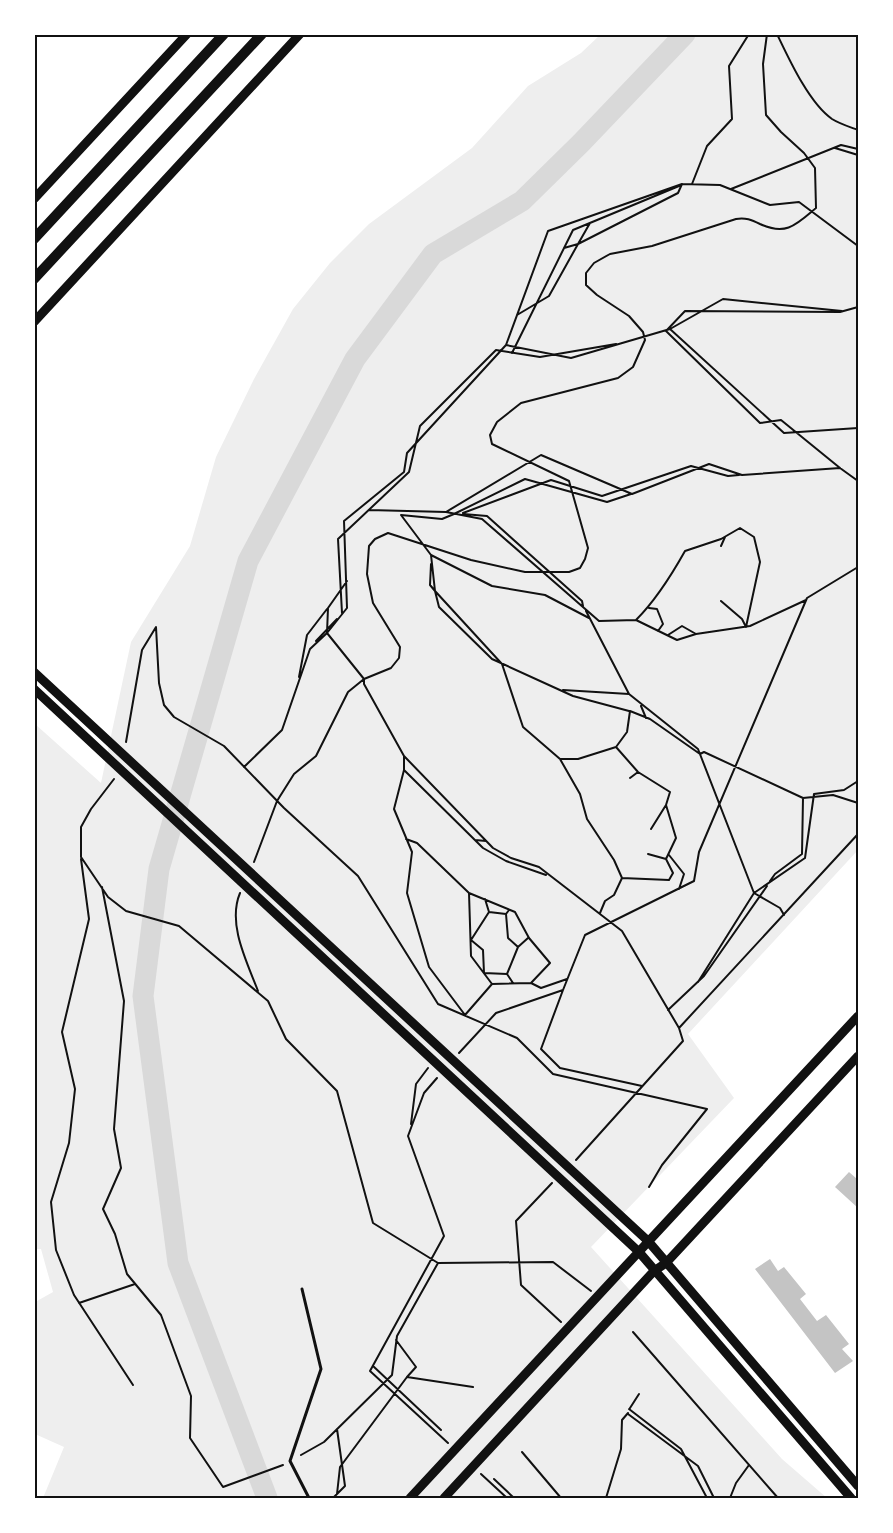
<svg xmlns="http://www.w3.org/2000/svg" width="893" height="1533" font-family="'Titillium Web',sans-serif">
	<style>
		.green { fill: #eee }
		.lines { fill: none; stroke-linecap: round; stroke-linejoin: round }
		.river { stroke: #d9d9d9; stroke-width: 21 }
		.building { fill: #c4c4c4 }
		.path { stroke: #111; stroke-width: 2 }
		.service { stroke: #111; stroke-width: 3 }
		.secondary { stroke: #111; stroke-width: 9 }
		.primary { stroke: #111; stroke-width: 10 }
		.neatline { fill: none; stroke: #111; stroke-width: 2 }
	</style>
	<rect width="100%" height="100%" fill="#fff"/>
	<!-- green -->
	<path class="green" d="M600 35H858V850L688 1034 734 1098 591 1247 782 1459 827 1498H43L64 1447 35 1434V1307L37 1301 53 1292 41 1249H35V724L101 783 131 642 190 546 216 457 254 379 293 309 330 263 369 224 472 148 528 86 581 53Z"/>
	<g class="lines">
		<!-- river -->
		<path class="river" d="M267 1498 178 1263 143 996 159 869 248 561 355 359 433 254 522 201 581 143 685 34"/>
	</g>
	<!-- building -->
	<path class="building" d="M849 1172 857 1179 858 1178V1208L835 1187Z
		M770 1259 778 1271 784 1267 806 1294 800 1299 817 1321 826 1315 849 1344 842 1349 853 1361 835 1373 755 1269Z"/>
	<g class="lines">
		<!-- path -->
		<path class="path" d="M777 34C789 59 809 103 832 119 840 124 850 127 858 130
			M835 148 858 155
			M692 184 707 146 732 119 729 66 749 34
			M731 189 841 145 858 149
			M564 248 578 244 590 223
			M517 315 549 296 578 244 678 193 682 184
			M670 329 723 299 842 311
			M506 345 548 231 682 184 720 185 770 205 799 202 858 246
			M512 353 573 230 679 186
			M840 468 781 420 760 423 666 331 685 311 840 312 858 307
			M369 510 446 512
			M463 513 551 480 602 496 691 466 728 476 739 475
			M454 514 525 479 607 502 631 494
			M454 514 442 519 401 515 431 555 492 586 545 595 589 618
			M463 514 487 516 582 601 583 606
			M721 546 725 537
			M431 555 435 591 502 664 523 727 560 759 580 794 587 819 614 860 622 878 669 880 673 873 666 859 676 838 666 805 670 792 638 772 616 747 578 759H560
			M431 564 430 585 435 591 439 607 492 659 573 696 629 711
			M347 581 328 608 327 633 364 679V684L404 756V770L394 809 412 852 407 893 429 967 465 1015 492 984
			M806 600 750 626 696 634 677 640 636 620 599 621 482 519 446 512 541 455 632 494 709 464 742 475 840 468 858 481
			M721 601 742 619 746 627
			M649 608 657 609 663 624 658 631
			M586 611 629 694 698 749 754 893 780 908 784 915
			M342 613 338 539 409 472 420 426 496 350 540 357 616 344
			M636 620C656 600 671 576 685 551L721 539 740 528 754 537 760 562 746 627
			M668 635 682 626 696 634
			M316 641 337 619
			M299 677 307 635 327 609
			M563 690 629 694
			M641 706 646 718
			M126 742 142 650 156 627 159 683 164 705 174 717 224 746 284 808 358 876 438 1004 517 1038 553 1074 707 1109 662 1165 649 1187
			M616 747 627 732 630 711 650 719 700 754 704 752 803 798 833 795 858 803
			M404 756 493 848 511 858 539 867 622 931 679 1028
			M244 767 282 730 310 649 327 633 347 608 344 521 404 472 407 453 506 345 571 358 670 329 784 433 858 428
			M404 770 483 848 506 861 546 875
			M630 778 638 772
			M114 779 91 809 81 827V857L108 897 126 911 179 926 268 1001 286 1039 337 1091 373 1223 438 1263 553 1262 591 1291
			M651 829 666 805
			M406 839 417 843 469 893
			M475 840 486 841
			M648 854 666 859
			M669 855 684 874 679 889
			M81 859 89 919 62 1032 75 1089 69 1143 51 1202 56 1250 74 1295 133 1385
			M254 862 277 801 294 774 316 756 348 692 364 679 391 668 399 658 400 647 373 603 367 574 369 546 375 539 388 533 471 560 525 572H569L580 568 585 559 588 548 569 481 492 444 490 435 497 422 521 403 618 378 633 367 645 340 643 332 629 316 597 295 586 285V273L594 263 610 254 652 246 736 219C745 217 752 220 760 224 786 236 796 225 816 208L815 168 804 153 781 132 766 115 763 64 767 34
			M770 881 775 874 802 854 803 798
			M102 887 124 1001 114 1129 121 1168 103 1209 115 1234 127 1274 161 1315 191 1396 190 1438 223 1487 283 1465
			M240 893C227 924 247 962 258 991
			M485 899 489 912 506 914
			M509 910 506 914 508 938 518 947
			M489 912 471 940 483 950 484 973 507 974
			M600 913 605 901 614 895 622 878
			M698 982 754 893 805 858 814 794 844 790 858 781
			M513 983 507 974 518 947 528 938
			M531 983 550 963 529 938 515 912 469 893 471 956 492 984 531 983 541 988 567 979
			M563 990 541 1049 560 1068 642 1086
			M668 1010 704 976 767 886
			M459 1053 496 1013 563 990 585 935 694 881 699 852 807 598 858 567
			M437 1078 424 1093 408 1136 444 1236 370 1371 448 1443
			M411 1124 416 1084 428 1068
			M576 1160 683 1041 679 1028 858 834
			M552 1183 516 1221 521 1285 561 1322
			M79 1303 135 1284
			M633 1332 778 1498
			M396 1340 416 1367 407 1377
			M373 1366 441 1430
			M630 1408 639 1394
			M629 1409 681 1449 707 1498
			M628 1414 698 1466 714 1498
			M522 1452 561 1498
			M301 1455 324 1442 392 1375 397 1336 438 1263
			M481 1474 507 1498
			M494 1479 514 1498
			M337 1494 345 1486 337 1429
			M333 1498 337 1494 340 1467 407 1377 473 1387
			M606 1498 621 1449 622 1420 628 1413
			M730 1498 736 1483 749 1465"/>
		<!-- service -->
		<path class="service" d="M302 1289 321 1369 290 1461 309 1498"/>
		<!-- secondary -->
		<path class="secondary" d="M34 199 187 34
			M34 322 300 34
			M34 672 648 1241 858 1486
			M34 689 639 1252 851 1498
			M410 1498 858 1016
			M444 1498 654 1271 666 1263 858 1056"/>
		<!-- primary -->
		<path class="primary" d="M34 239 224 34
			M34 279 262 34"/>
	</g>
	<!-- border -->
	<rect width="893" height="1533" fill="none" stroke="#ffffff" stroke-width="72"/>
	<rect x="36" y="36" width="821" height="1461" class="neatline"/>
</svg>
